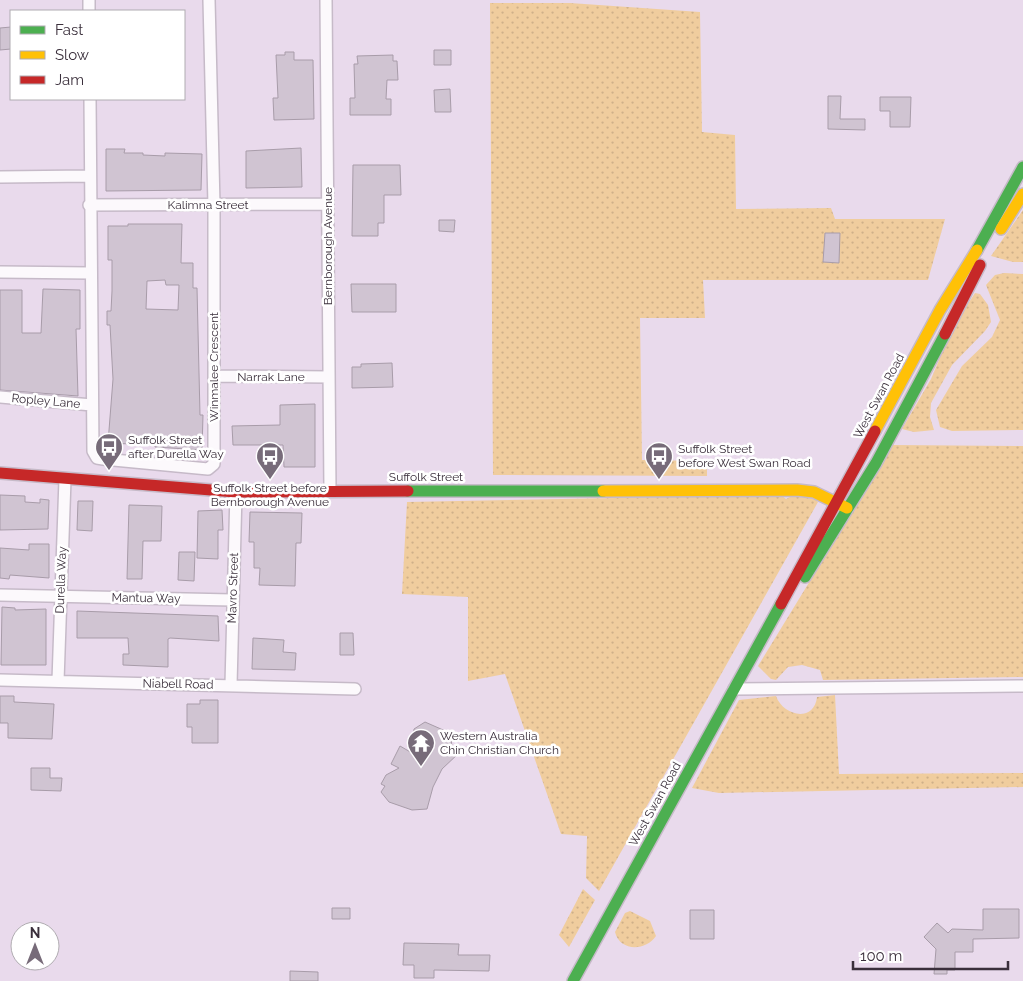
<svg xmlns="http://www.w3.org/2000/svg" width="1023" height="981" font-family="Raleway,sans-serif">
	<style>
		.grass { fill: url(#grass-dots) }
		.building { fill: #d0c4d2; stroke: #a89ca9; fill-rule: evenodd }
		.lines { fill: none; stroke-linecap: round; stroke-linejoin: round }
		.street-casing { stroke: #c6bac8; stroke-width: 14 }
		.fast-casing { stroke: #c6bac8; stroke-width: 14 }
		.slow-casing { stroke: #c6bac8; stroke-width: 14 }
		.jam-casing { stroke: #c6bac8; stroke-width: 14 }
		.street { stroke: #fcf9fc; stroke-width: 11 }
		.fast { stroke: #4caf50; stroke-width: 11 }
		.slow { stroke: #ffc107; stroke-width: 11 }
		.jam { stroke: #c62828; stroke-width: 11 }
		.labels { text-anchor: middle; stroke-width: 5; stroke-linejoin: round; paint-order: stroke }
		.street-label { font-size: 12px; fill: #3a2f3b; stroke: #fff }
		.poi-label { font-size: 12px; fill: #3a2f3b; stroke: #fff; text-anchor: start }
	</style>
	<defs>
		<pattern id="grass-dots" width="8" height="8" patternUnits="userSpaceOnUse" patternTransform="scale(1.25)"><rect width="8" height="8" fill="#f0cd9e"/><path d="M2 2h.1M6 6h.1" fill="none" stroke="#cfb089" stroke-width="1.8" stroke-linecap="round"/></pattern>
	</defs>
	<rect width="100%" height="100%" fill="#e9daec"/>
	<!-- grass -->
	<path class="grass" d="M490 3H570L700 12 702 132 735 135 736 209 831 208 835 219H945L928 280H703L705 318H640L642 460 707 461V476L493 475Z
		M1023 210V262H1013L991 256Z
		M1004 273 1023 274V430L952 431 940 427 936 410 962 366 992 337 1000 320 986 285 995 275Z
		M975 293 980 294 988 305 991 322 985 331 952 365 931 403 930 417 934 430 914 432 902 429 931 379 953 327Z
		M893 445 1023 446V677L823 680 820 670 802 665 788 667 776 680 771 679 758 666Z
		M781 495 786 499 792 496 815 499 818 502 599 891 586 878 587 836 561 834 505 674 468 681V597L402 594 407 502Z
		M835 695 839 774 1023 773V787L719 793 692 788 739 700 776 696C783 716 814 723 817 697Z
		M583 889 595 900 569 947 559 935Z
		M630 911 650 921 656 936C646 951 620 952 615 932L625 913Z"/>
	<!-- building -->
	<path class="building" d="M11 27V49L0 50V28Z
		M434 50H451V65H434Z
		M285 52H294V60H313L314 119 274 120 273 98H278L276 55H285Z
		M393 55V61H397L398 80H387L386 99H391V115H350V98H355L354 64H358L357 56Z
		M450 89 451 112H435L434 90Z
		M828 96H841L840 119H865V130L828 129Z
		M880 97H911L910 127H890V111H880Z
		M301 148 302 187 246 188V151Z
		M106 149H125L124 153H143V155L165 156V153L202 154 201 190 106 191Z
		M353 165H400L401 195H384V223H378V236H352Z
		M439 220H455L454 232 439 231Z
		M128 224H182L181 263H193V288H197L200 415H203L202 450 155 447V445L108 443 113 379 110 325H107V311H111L112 291V260H108V226H128ZM165 280 166 285H179L178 310 146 309 147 281Z
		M825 233H840L839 263 823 262Z
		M351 284H396V312H352Z
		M43 289 80 290V329H76L78 396 0 390V290H22V333H41Z
		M392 363 393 387 352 388V367H361V364Z
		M315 404V467H284L283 445H233L232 426 280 425V405Z
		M0 495 25 496V502L40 503V499L49 500 48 529 0 530Z
		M78 501H93L92 531 77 530Z
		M129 505 162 506 161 541H143L142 579H127Z
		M222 510 223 530H218V559L197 558 198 511Z
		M250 512 302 513 301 543H296L295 586 259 585 260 568H254V542H249Z
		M29 544H49V578L10 575 9 579 0 578V548L29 550Z
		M179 552H195L194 581 178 580Z
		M2 607 15 608V610L46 609V665H1Z
		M77 611 218 616 219 641 170 638 168 639V667L123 665V654H129L128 638H77Z
		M340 633H353L354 655H340Z
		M253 638 284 640 283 652 296 653 295 670 252 669Z
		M0 696H14V702L54 704 52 739 8 738V723H0Z
		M200 700H218V743H192V727H187V704H200Z
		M425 722 450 733 452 746 459 753 442 769 433 787 427 809 412 810 389 802 381 792 385 786 381 784 386 775 399 768 391 764 400 746 412 753 414 729Z
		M31 768H50V778H62L61 791 31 790Z
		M332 908H350V919H332Z
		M983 909H1019V938L973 939V952H955V970H947V974H934L936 949 924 937 937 923 948 933 952 929 983 930Z
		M690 910H714V939H690Z
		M404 943 459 944 458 955H490L489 971 434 970V978H414V965H403Z
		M290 971 318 972V981H290Z"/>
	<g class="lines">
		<!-- street casing -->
		<g class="street-casing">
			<path id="street" d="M89 0V11
				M326 0 330 491
				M90 99 93 451 97 458 103 459 208 469 214 464V205L209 0
				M0 177 90 176
				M89 205 328 204
				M0 272 89 273
				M214 376 329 377
				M0 397 92 405
				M0 595 232 600
				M0 680 355 689
				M58 681 65 479
				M231 685 236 492
				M734 689 1023 686"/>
		</g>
		<!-- fast casing -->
		<g class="fast-casing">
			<path id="fast" d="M977 250 1023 167
				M408 491H603
				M805 577 876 463 945 334
				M573 981 781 604"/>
		</g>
		<!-- slow casing -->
		<g class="slow-casing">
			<path id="slow" d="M1001 229 1023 194
				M875 431 940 310 977 250
				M603 491 797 490 814 492 847 508"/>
		</g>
		<!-- jam casing -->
		<g class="jam-casing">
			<path id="jam" d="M945 334 980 265
				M0 473 236 492 408 491
				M781 604 875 431"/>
		</g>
		<!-- street -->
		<use href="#street" class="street"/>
		<!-- fast -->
		<use href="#fast" class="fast"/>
		<!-- slow -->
		<use href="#slow" class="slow"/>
		<!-- jam -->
		<use href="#jam" class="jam"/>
	</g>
	<!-- icons -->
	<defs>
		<g id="bus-pin" transform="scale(1.4375)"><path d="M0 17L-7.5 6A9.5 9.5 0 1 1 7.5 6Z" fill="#776b79" stroke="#fff"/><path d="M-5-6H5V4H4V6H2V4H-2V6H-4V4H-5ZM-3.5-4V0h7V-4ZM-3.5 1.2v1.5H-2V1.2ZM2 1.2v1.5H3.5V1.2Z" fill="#fff"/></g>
		<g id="temple-pin" transform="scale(1.4375)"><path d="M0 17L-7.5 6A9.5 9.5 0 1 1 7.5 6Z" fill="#776b79" stroke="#fff"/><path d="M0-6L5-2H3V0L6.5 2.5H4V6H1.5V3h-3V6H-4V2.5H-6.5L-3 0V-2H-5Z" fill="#fff"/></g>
	</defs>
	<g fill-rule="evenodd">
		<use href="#bus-pin" x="109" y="447"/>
		<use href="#bus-pin" x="270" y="456"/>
		<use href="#bus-pin" x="659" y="456"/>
		<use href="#temple-pin" x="421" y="743"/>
	</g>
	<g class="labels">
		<!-- street labels -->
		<g class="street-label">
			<text x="208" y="209">Kalimna Street</text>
			<text transform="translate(328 246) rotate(-90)" y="4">Bernborough Avenue</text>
			<text transform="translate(214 367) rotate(-90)" y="4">Winmalee Crescent</text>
			<text x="271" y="381">Narrak Lane</text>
			<text transform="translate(879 396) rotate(-62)" y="4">West Swan Road</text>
			<text transform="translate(46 401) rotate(5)" y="4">Ropley Lane</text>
			<text x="426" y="481">Suffolk Street</text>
			<text transform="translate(61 580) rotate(-88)" y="4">Durella Way</text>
			<text transform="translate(233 588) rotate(-88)" y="4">Mavro Street</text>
			<text transform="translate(146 598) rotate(1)" y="4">Mantua Way</text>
			<text transform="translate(178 684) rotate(1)" y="4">Niabell Road</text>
			<text transform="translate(655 804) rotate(-61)" y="4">West Swan Road</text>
		</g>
		<!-- poi labels -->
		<g class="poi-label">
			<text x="128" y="444">Suffolk Street<tspan x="128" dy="14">after Durella Way</tspan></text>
			<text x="678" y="453">Suffolk Street<tspan x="678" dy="14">before West Swan Road</tspan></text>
			<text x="270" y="492" text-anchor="middle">Suffolk Street before<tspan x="270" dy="14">Bernborough Avenue</tspan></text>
			<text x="440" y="740">Western Australia<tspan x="440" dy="14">Chin Christian Church</tspan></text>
		</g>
	</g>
	<!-- legend -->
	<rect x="10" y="10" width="175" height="90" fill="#ffffff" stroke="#b0acb1"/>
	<rect x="20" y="26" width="25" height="8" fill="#4caf50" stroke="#b0acb1"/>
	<text x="55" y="35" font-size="15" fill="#3a2f3b">Fast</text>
	<rect x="20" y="51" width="25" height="8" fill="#ffc107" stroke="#b0acb1"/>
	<text x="55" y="60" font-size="15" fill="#3a2f3b">Slow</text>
	<rect x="20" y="76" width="25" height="8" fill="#c62828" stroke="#b0acb1"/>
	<text x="55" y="85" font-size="15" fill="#3a2f3b">Jam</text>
	<!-- north arrow -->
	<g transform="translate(35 946)"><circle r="24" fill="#ffffff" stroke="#b0acb1"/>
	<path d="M0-4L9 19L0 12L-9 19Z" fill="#776b79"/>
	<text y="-8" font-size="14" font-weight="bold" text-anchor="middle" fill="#3a2f3b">N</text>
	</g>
	<!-- scale -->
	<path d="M853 961v8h155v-8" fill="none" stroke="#3a2f3b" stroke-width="2.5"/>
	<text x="860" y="961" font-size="15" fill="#3a2f3b" stroke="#ffffff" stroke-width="4" paint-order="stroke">100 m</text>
</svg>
